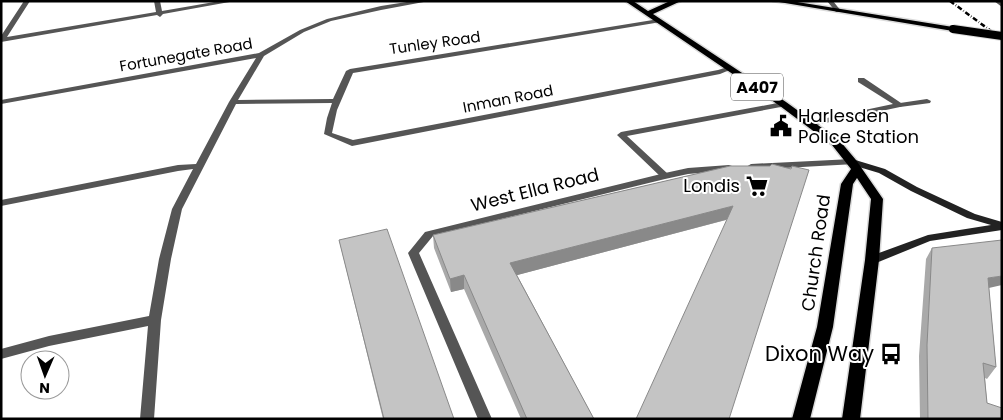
<svg xmlns="http://www.w3.org/2000/svg" width="1003" height="420" font-family="Poppins,sans-serif">
	<style>
		.lines { fill: none; stroke-linecap: round; stroke-linejoin: round }
		.primary-casing { stroke: #dbdbdb; stroke-width: 3 }
		.lane { fill: #555; fill-rule: evenodd }
		.street { fill: #555; fill-rule: evenodd }
		.secondary { fill: #222; fill-rule: evenodd }
		.primary { fill: #000; fill-rule: evenodd }
		.rail { stroke: #000; stroke-width: 2.5; stroke-dasharray: 5 2 0.5 2; stroke-linecap: butt }
		.primary-bridge-casing { stroke: #dbdbdb; stroke-width: 10; stroke-linecap: butt }
		.primary-bridge { stroke: #000; stroke-width: 8 }
		.wall { fill: #a9a9a9 }
		.shaded-wall { fill: #898989 }
		.building { fill: #c4c4c4; stroke: #898989 }
		.labels { text-anchor: middle; stroke-width: 4; stroke-linejoin: round; paint-order: stroke }
		.far-street-label { font-size: 15px; fill: #000; stroke: #fff }
		.shield { fill: #fff; stroke: #4c4c4c; stroke-width: 1 }
		.shield-label { font-size: 16px; font-weight: bold; fill: #000 }
		.poi-label { font-size: 18px; fill: #000; stroke: #fff; text-anchor: start }
		.street-label { font-size: 18px; fill: #000; stroke: #fff }
		.near-poi-label { font-size: 21px; fill: #000; stroke: #fff; text-anchor: end }
	</style>
	<rect width="100%" height="100%" fill="#fff"/>
	<g class="lines">
		<!-- primary casing -->
		<g class="primary-casing">
			<path id="primary" d="M625 1H633L648 11 670 1H681L653 14 786 102 840 141 856 160 883 199 879 260 860 419H842L865 260 871 199 857 178 853 184 833 327 810 419H792L817 327 841 184 851 169 832 145 780 106Z
				M773 1H791L953 27 957 29 953 31Z"/>
		</g>
		<!-- lane -->
		<path class="lane" d="M927 99 931 101 930 103 900 107 896 105 900 103Z
			M783 102 787 104 786 106 627 136 668 174 670 176 668 178H662L617 135 621 132Z"/>
		<!-- street -->
		<path class="street" d="M24 1H30L7 37 156 12 154 1H160L162 11 220 1H235L163 14 160 17 157 15 1 42V36Z
			M413 1H429L381 10 331 21 304 32 264 56 238 100 333 99 346 71 350 69 659 19 662 21 661 22 353 73 337 110 332 133 353 140 718 70 728 67 732 69 720 74 352 146 324 134 327 118 332 103 236 104 182 209 171 259 161 320 154 419H140L148 326 49 346 1 359V349L49 336 149 316 159 259 172 209 193 169 178 171 1 206V200L178 165 196 164 229 102 256 58 1 104V100L259 53 300 30 327 19 381 6Z
			M827 1H833L841 11 840 12H836Z
			M994 1H1001L1002 7Z
			M858 78H864L904 105 900 107 811 126H808V122L893 104 858 82Z
			M852 159 856 162 855 164 751 170 746 167 751 164Z
			M729 165 732 166 734 168 732 170 688 174 665 179 433 236 419 253 492 419H478L408 253 425 232 665 173 688 168Z"/>
		<!-- secondary -->
		<path class="secondary" d="M852 159 885 169 917 187 975 214 1002 222V230L930 241 876 263H868L866 260 868 257 928 235 991 225 967 218 911 191 879 173 849 164 848 162Z"/>
		<!-- primary -->
		<use href="#primary" class="primary"/>
		<!-- rail -->
		<path class="rail" d="M950 1 1002 39"/>
		<!-- primary-bridge casing -->
		<g class="primary-bridge-casing">
			<path id="primary-bridge" d="M953 29 1002 36"/>
		</g>
		<!-- primary-bridge -->
		<use href="#primary-bridge" class="primary-bridge"/>
	</g>
	<!-- wall -->
	<path class="wall" d="M730 166 726 220 517 275 594 419H521L464 289 451 292 434 248 433 235Z
		M339 240 454 419H383Z
		M932 248 989 288 996 367 987 379 985 378 987 403 1002 419H920L919 356 926 259Z"/>
	<!-- shaded-wall -->
	<path class="shaded-wall" d="M733 206 729 219 510 277V263Z
		M464 275V289L451 292 450 279Z
		M1002 276V285L980 290 988 278Z"/>
	<!-- building -->
	<path class="building" d="M772 164 791 169 792 166 809 170 729 419H636L733 206 510 263 594 419H527L464 275 450 279 433 235 730 166H770Z
		M387 229 454 419H384L339 240Z
		M1002 240V276L988 278 996 367 983 363 987 403 1002 408V419H928L927 345 932 248Z"/>
	<!-- icons -->
	<defs>
		<g id="civic-bare" transform="scale(1.725)"><path d="M-.6-6.5H3V-4.5H.6V-3L4-1V1h2V6H-6V1h2V-1L-.6-3ZM-1.2 2.5V6h2.4V2.5Z" fill="#000" stroke="#fff" stroke-width="2.5" paint-order="stroke"/></g>
		<g id="supermarket-bare" transform="scale(1.725)"><path d="M-6-5.5h2.5l.6 2H6L4.5 2H-2.5L-4.4-4H-6ZM-1.5 3.2a1.3 1.3 0 1 0 .1 0ZM3 3.2a1.3 1.3 0 1 0 .1 0Z" fill="#000" stroke="#fff" stroke-width="2.5" paint-order="stroke"/></g>
		<g id="bus-bare" transform="scale(1.725)"><path d="M-5-6H5V4H4V6H2V4H-2V6H-4V4H-5ZM-3.5-4V0h7V-4ZM-3.5 1.2v1.5H-2V1.2ZM2 1.2v1.5H3.5V1.2Z" fill="#000" stroke="#fff" stroke-width="2.5" paint-order="stroke"/></g>
	</defs>
	<g fill-rule="evenodd">
		<use href="#civic-bare" x="781" y="126"/>
		<use href="#supermarket-bare" x="757" y="186"/>
		<use href="#bus-bare" x="891" y="354"/>
	</g>
	<g class="labels">
		<!-- far-street labels -->
		<g class="far-street-label">
			<text transform="translate(435 43) rotate(-8)" y="5">Tunley Road</text>
			<text transform="translate(186 55) rotate(-10)" y="5">Fortunegate Road</text>
			<text transform="translate(508 99) rotate(-11)" y="5">Inman Road</text>
		</g>
		<!-- shield labels -->
		<rect class="shield" x="731" y="73.5" width="52" height="27" rx="4"/>
		<g class="shield-label">
			<text x="757" y="93">A407</text>
		</g>
		<!-- poi labels -->
		<g class="poi-label">
			<text x="798" y="122">Harlesden<tspan x="798" dy="21">Police Station</tspan></text>
			<text x="740" y="192" text-anchor="end">Londis</text>
		</g>
		<!-- street labels -->
		<g class="street-label">
			<text transform="translate(535 190) rotate(-14)" y="6">West Ella Road</text>
			<text transform="translate(816 253) rotate(-82)" y="6">Church Road</text>
		</g>
		<!-- near-poi labels -->
		<g class="near-poi-label">
			<text x="874" y="361">Dixon Way</text>
		</g>
	</g>
	<!-- border -->
	<rect width="1003" height="420" fill="none" stroke="#000000" stroke-width="5"/>
	<!-- north arrow -->
	<g transform="translate(45 375) rotate(182)"><circle r="24" fill="#ffffff" stroke="#999999"/>
	<path d="M0-4L9 19L0 12L-9 19Z" fill="#000000"/>
	<text y="-8" font-size="14" font-weight="bold" text-anchor="middle" fill="#000000">N</text>
	</g>
</svg>
